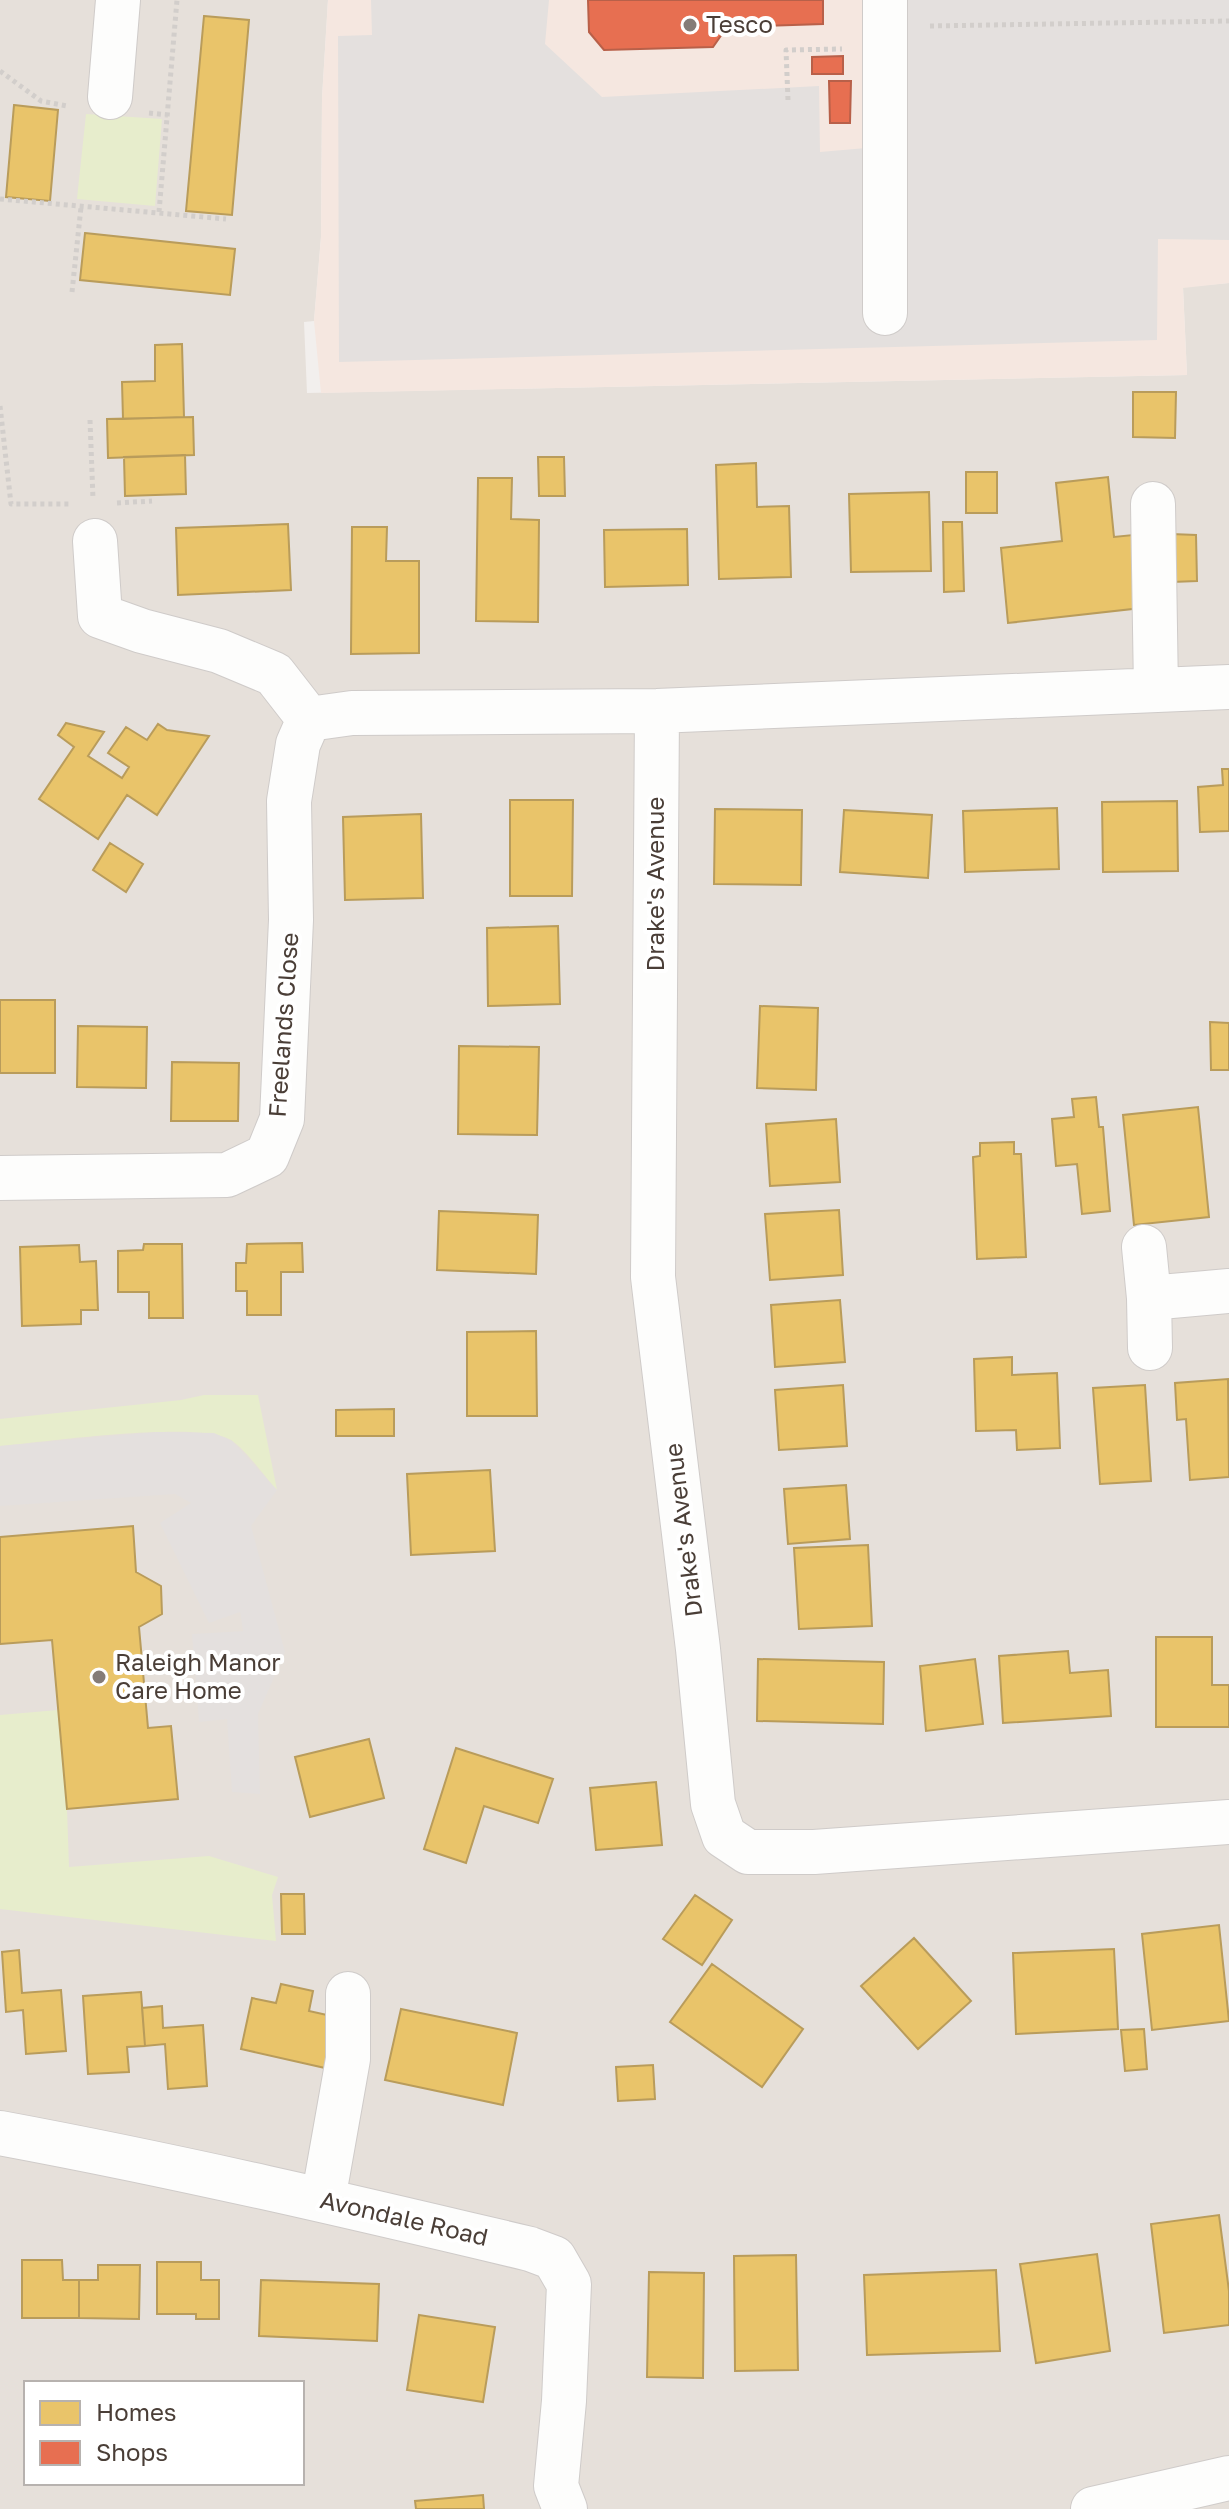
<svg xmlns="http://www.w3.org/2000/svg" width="1229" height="2509" font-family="'Golos Text',sans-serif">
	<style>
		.residential { fill: #e6e0da; fill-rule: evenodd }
		.commercial { fill: #f5e7e0 }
		.green { fill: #e7edcc }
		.parking { fill: #e4e0de }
		.homes { fill: #e9c46a; stroke: #b99c5b; stroke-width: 2 }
		.shops { fill: #e76f51; stroke: #b86049; stroke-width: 2 }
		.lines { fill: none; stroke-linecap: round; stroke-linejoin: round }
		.minor-casing { stroke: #cfcbc9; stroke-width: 46 }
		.path { stroke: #d2cecb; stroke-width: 5; stroke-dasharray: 4 4; stroke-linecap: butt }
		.minor { stroke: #fdfdfc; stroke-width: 44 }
		.poi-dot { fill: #857c77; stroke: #fff; stroke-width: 3 }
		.labels { text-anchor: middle; stroke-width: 8; stroke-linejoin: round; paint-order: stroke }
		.poi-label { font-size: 24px; fill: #4a3e37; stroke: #fff; text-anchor: start }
		.street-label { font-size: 24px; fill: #4a3e37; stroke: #fff }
	</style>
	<rect width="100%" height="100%" fill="#f2efed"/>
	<!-- residential -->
	<path class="residential" d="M0 0H328L322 98 321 237 314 321 304 322 307 393 1187 375 1183 287 1229 283V2509H0ZM26 2383H302V2483H26Z"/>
	<!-- commercial -->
	<path class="commercial" d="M328 0H1229V283L1183 288 1187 375 321 393 314 321 321 237 322 98Z"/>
	<!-- green -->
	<path class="green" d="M86 114 162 119 155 206 77 199Z
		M204 1395H258L277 1490C264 1476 246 1450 231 1440 199 1420 45 1442 0 1446V1419L181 1400Z
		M58 1710 67 1809 69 1867 209 1856 278 1877 272 1895 276 1941 0 1909V1715Z"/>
	<!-- parking -->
	<path class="parking" d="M371 0H549L545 44 602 97 819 86 820 152 901 145 902 0H1229V240L1158 239 1157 340 339 362 338 36 372 35Z
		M158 1432 214 1433 232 1441 277 1490 251 1526 285 1652 258 1714 260 1794 232 1792 227 1719 199 1722 192 1634 243 1631 240 1612 209 1623 160 1523 191 1503 175 1494 0 1506V1446Z"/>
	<!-- homes -->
	<path class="homes" d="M204 16 249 20 232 215 186 211Z
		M14 105 58 110 50 201 6 197Z
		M85 233 235 249 230 295 80 280Z
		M182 344 184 417 123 419 122 382 155 381V345Z
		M1133 392H1176L1175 438 1133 437Z
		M193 417 194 455 108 458 107 419Z
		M185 455 186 494 125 496 124 457Z
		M538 457H564L565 496H539Z
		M756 463 757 507 789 506 791 577 719 579 716 465Z
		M966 472H997V513H966Z
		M1108 477 1114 537 1133 535 1141 608 1008 623 1001 548 1062 541 1056 483Z
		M478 478H512L511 519 539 520 538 622 476 621Z
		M929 492 931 571 851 572 849 494Z
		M943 522H962L964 591 944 592Z
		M288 524 291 590 178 595 176 528Z
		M352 527H387L386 561H419V653L351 654Z
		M687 529 688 585 605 587 604 530Z
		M1171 534 1196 535 1197 581 1172 582Z
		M66 723 104 732 88 756 122 778 129 767 108 753 126 727 147 740 158 724 167 730 209 736 157 815 127 795 98 839 39 799 74 747 58 735Z
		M1222 769H1229V831L1200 832 1198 787 1223 785Z
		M510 800H573L572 896H510Z
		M1177 801 1178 871 1103 872 1102 802Z
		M1057 808 1059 869 965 872 963 811Z
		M715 809 802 810 801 885 714 884Z
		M844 810 932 815 928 878 840 872Z
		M421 814 423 898 345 900 343 817Z
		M110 843 143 864 126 892 93 870Z
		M558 926 560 1004 488 1006 487 928Z
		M0 1000H55V1073H0Z
		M760 1006 818 1008 816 1090 757 1088Z
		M1210 1022 1229 1023V1070H1211Z
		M78 1026 147 1027 146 1088 77 1087Z
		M459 1046 539 1047 537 1135 458 1134Z
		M172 1062 239 1063 238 1121H171Z
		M1096 1097 1099 1127H1103L1110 1211 1082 1214 1077 1164 1056 1166 1052 1119 1074 1117 1072 1099Z
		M1198 1107 1209 1217 1134 1225 1123 1115Z
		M836 1119 840 1182 770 1186 766 1124Z
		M1014 1142V1154H1021L1026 1257 977 1259 973 1157 980 1156V1143Z
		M839 1210 843 1275 770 1280 765 1214Z
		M439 1211 538 1215 536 1274 437 1270Z
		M302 1243 303 1272H281V1315H247V1291H236V1263H246L247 1244Z
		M144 1244H182L183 1318H149V1292H118V1251L143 1250Z
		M79 1245 80 1262 96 1261 98 1310H81V1324L22 1326 20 1247Z
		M840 1300 845 1362 775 1367 771 1305Z
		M536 1331 537 1416H467V1332Z
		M1012 1357V1375L1057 1373 1060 1448 1017 1450 1016 1430 976 1431 974 1359Z
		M1228 1379 1229 1477 1190 1480 1186 1419 1177 1420 1175 1383Z
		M843 1385 847 1446 779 1450 775 1390Z
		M1145 1385 1151 1481 1100 1484 1093 1388Z
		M394 1409V1436H336V1410Z
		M490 1470 495 1551 411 1555 407 1474Z
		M846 1485 850 1539 788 1544 784 1489Z
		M133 1526 136 1572 161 1586 162 1614 139 1627 148 1728 171 1726 178 1799 67 1809 52 1640 0 1644V1537Z
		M868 1545 872 1626 799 1629 794 1548Z
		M1156 1637H1212V1685H1229V1727H1156Z
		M1068 1651 1070 1673 1108 1670 1111 1716 1003 1723 999 1656Z
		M758 1659 884 1662 883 1724 757 1721Z
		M975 1659 983 1724 926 1731 920 1666Z
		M369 1739 384 1798 310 1817 295 1757Z
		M456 1748 553 1779 538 1823 484 1806 466 1863 424 1849Z
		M656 1782 662 1845 596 1850 590 1788Z
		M281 1894H304L305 1934H282Z
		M695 1895 732 1920 702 1965 663 1939Z
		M1219 1925 1229 2021 1152 2030 1142 1934Z
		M914 1938 971 2001 918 2049 861 1986Z
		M1114 1949 1118 2029 1016 2034 1013 1953Z
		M19 1950 22 1993 61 1990 66 2051 26 2054 23 2010 6 2012 2 1952Z
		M712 1964 803 2029 762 2087 670 2022Z
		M281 1984 313 1991 309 2011 336 2017 325 2068 241 2049 252 1998 276 2003Z
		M141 1992 145 2046 127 2047 129 2072 88 2074 83 1996Z
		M162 2006 163 2028 203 2025 207 2086 168 2089 165 2044 145 2046 142 2008Z
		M401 2009 517 2033 503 2105 385 2080Z
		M1144 2029 1147 2069 1125 2071 1121 2030Z
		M653 2065 655 2099 618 2101 616 2067Z
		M1219 2215 1229 2291V2325L1164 2333 1151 2224Z
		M1097 2254 1110 2351 1036 2363 1020 2264Z
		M796 2255 798 2370 735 2371 734 2256Z
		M22 2260H62L63 2280H79V2318H22Z
		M157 2262H201V2280H219V2319H196V2314H157Z
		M98 2265H140L139 2319 79 2318V2280H98Z
		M996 2270 1000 2351 867 2355 864 2275Z
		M649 2272 704 2273 703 2378 647 2377Z
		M261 2280 379 2284 377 2341 259 2336Z
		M419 2315 495 2327 483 2402 407 2390Z
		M483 2495 484 2509H416L415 2501Z"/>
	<!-- shops -->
	<path class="shops" d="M588 0H823V24L727 27 713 47 604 50 589 32Z
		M843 56V74H812V57Z
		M829 81H851L850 123H830Z"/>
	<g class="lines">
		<!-- minor casing -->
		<g class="minor-casing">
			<path id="minor" d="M885 0V313
				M110 97 118 0
				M1153 504 1156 690
				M95 541 100 616 142 631 219 651 274 674 309 719
				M657 711 653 1277 698 1649 713 1804 724 1836 748 1852H814L1229 1822
				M309 719 352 713 657 711 1229 687
				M0 1178 227 1175 267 1156 282 1119 291 920 289 801 298 744 309 719
				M1144 1247 1149 1298 1150 1348
				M1149 1298 1229 1291
				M0 2133C178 2166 354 2207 530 2249L554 2258 569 2284 564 2401 556 2486 565 2509
				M323 2200 348 2059V1994
				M1093 2509 1229 2478"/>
		</g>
		<!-- path -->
		<path class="path" d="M930 26 1229 21
			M0 71 41 101 67 106
			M788 100 786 50 842 49
			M149 113 168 115
			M0 199 226 219
			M159 212 177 0
			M72 292 81 207
			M0 406 11 504H71
			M90 420 93 499
			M117 503 152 501"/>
		<!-- minor -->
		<use href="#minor" class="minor"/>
	</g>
	<!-- markers -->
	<g class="poi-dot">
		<circle cx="690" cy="25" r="8"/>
		<circle cx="99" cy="1677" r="8"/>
	</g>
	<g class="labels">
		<!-- poi labels -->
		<g class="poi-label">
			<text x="706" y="33">Tesco</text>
			<text x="115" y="1671">Raleigh Manor<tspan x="115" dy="28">Care Home</tspan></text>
		</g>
		<!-- street labels -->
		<g class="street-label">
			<text transform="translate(656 884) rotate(-90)" y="8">Drake's Avenue</text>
			<text transform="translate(284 1025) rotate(-86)" y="8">Freelands Close</text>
			<text transform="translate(684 1530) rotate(-97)" y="8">Drake's Avenue</text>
			<text transform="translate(404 2219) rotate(13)" y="8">Avondale Road</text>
		</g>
	</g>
	<!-- legend -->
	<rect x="24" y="2381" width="280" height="104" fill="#ffffff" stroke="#b7b2af" stroke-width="2"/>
	<rect x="40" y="2401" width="40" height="24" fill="#e9c46a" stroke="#b7b2af" stroke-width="2"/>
	<text x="96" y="2421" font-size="24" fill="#4a3e37">Homes</text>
	<rect x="40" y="2441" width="40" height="24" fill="#e76f51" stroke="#b7b2af" stroke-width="2"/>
	<text x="96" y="2461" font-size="24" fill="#4a3e37">Shops</text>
</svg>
